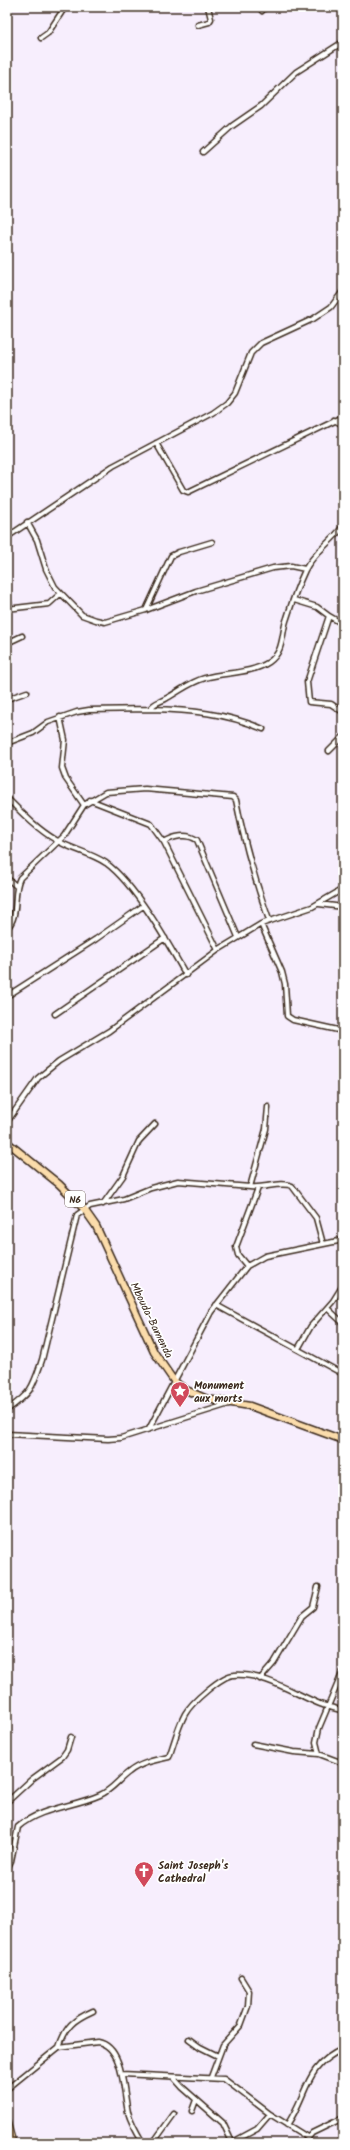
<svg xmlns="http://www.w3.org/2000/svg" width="350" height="2150" font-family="Kalam,sans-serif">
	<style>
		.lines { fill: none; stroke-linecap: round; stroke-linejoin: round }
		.minor-casing { stroke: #3b2a1e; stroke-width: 7 }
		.major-casing { stroke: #3b2a1e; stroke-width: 8 }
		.highway-casing { stroke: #3b2a1e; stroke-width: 9 }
		.minor { stroke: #fff; stroke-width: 4 }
		.major { stroke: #fbdcab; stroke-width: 5.5 }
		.highway { stroke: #fbdcab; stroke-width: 6 }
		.labels { text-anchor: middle; stroke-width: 3.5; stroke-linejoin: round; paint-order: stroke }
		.shield { fill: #fff; stroke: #766a62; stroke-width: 1 }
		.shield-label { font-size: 10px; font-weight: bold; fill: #3b2a1e }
		.street-label { font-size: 11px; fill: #3b2a1e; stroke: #fff }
		.poi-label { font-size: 11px; font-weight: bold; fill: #3b2a1e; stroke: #fff; text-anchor: start }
	</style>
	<rect width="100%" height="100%" fill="#f7eefd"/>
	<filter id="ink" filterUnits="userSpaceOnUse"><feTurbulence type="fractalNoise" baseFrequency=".025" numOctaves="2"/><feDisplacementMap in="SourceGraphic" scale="8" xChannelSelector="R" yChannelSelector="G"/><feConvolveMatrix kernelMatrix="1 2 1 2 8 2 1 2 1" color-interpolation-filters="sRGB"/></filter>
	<g filter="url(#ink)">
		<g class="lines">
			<!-- minor casing -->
			<g class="minor-casing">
				<path id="minor" d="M260 7 262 11
					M198 25 209 22 211 19 208 7
					M41 38 48 33 65 7
					M203 152 232 126 261 106 296 72 343 42
					M334 420 343 425
					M156 443 183 490 188 492 343 417
					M27 522 37 540 46 569 55 587 82 615 96 620 105 622 146 610 196 591 273 568 291 566 305 569
					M7 537 113 466 213 413 227 403 235 393 251 353 261 343 313 319 331 307 343 291
					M7 594 10 608
					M294 600 317 607 329 616 307 682 309 702 331 704 343 712
					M7 609 49 604 60 594
					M146 610 171 556 179 552 212 542
					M329 616 343 624
					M7 643 22 636
					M7 699 27 692
					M150 709C190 710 226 713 263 729
					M60 717 65 740 62 768 66 779 84 805
					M7 743 33 733 48 722 77 712 89 710 150 709C154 702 161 702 167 698 180 691 190 682 205 678 225 672 251 674 269 662 285 651 281 633 287 618 292 602 298 585 305 570 314 552 332 542 343 526
					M329 751 343 737
					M7 798C22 813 37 829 56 840 70 849 89 852 106 863 135 884 168 943 186 975
					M90 800 151 824 164 842 218 950
					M164 842C174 836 187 833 197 840L238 937
					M7 878 16 886
					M319 904 343 907
					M261 924 282 972 285 984 287 1016 293 1020 338 1030
					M7 928C20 916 12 893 20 878L64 836 84 805 106 792 145 789 233 797 236 800C244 842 255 881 269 920
					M7 996 96 939 143 906
					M55 1014 165 938
					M7 1122 38 1078 59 1061 109 1031 218 950 261 924 312 907 343 889
					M250 1187C263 1189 281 1181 292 1186L316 1218 323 1244
					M103 1204 123 1176 139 1141 155 1124
					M247 1266 238 1255 236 1247 258 1188
					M216 1305 343 1374
					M327 1308 343 1323
					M298 1349 311 1326 333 1301 343 1285
					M7 1410C32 1392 32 1389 42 1360L77 1215 90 1206 124 1199 151 1188 178 1181 250 1187 266 1129 268 1107
					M149 1429 211 1312 247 1266 265 1256 343 1240
					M7 1434 108 1439 121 1438 229 1404
					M343 1671 319 1728 316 1742 319 1754 343 1763
					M260 1679 274 1663 302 1616 313 1607 318 1587
					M253 1744 294 1752 319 1754
					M7 1802 32 1779 62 1757 67 1750 71 1737
					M7 1869 11 1861 18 1827C41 1807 73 1807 100 1795 112 1790 119 1779 129 1772 140 1763 155 1760 169 1757 174 1743 178 1727 185 1714 191 1703 222 1675 234 1675 264 1673 293 1693 320 1704 327 1707 336 1708 343 1711
					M189 2039 200 2047 218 2056
					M59 2047C66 2026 73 2020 93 2011
					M122 2074 224 2079 270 2114 307 2137
					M173 2077 182 2087 223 2123 232 2142
					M211 2077 223 2045 241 2025 248 2006 249 1991 241 1978
					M7 2089 59 2047 98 2042C124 2047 123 2091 128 2112 131 2123 137 2133 143 2143
					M192 2111 196 2100
					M287 2125C308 2095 304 2066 343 2049
					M153 2143 174 2114
					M231 2143 257 2129 270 2114
					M304 2143 312 2133 343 2118"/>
			</g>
			<!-- major casing -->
			<g class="major-casing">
				<path id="major" d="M7 2122 13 2143"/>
			</g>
			<!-- highway casing -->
			<g class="highway-casing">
				<path id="highway" d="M7 1142 59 1184 84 1209 96 1226 154 1352 174 1381 186 1390 207 1399 250 1406 343 1440"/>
			</g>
			<!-- minor -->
			<use href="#minor" class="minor"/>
			<!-- major -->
			<use href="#major" class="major"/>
			<!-- highway -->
			<use href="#highway" class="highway"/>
		</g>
	</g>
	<!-- icons -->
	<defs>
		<g id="sight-pin" transform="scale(1)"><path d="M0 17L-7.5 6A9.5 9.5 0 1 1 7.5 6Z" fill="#d1495b" stroke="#fff"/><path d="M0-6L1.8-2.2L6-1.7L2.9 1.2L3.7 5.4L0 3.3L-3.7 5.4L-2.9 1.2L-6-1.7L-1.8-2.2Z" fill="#fff"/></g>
		<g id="church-pin" transform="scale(1)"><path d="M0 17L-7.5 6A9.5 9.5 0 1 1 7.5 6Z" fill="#d1495b" stroke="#fff"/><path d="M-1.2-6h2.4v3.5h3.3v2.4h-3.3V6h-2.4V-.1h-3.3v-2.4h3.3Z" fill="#fff"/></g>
	</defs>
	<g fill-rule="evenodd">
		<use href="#sight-pin" x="180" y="1391"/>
		<use href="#church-pin" x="144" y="1871"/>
	</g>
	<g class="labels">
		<!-- shield labels -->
		<rect class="shield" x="65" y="1191" width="20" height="16" rx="3"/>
		<g class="shield-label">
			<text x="75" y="1203">N6</text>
		</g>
		<!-- street labels -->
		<g class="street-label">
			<text transform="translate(152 1320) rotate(64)" y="4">Mbouda-Bamenda</text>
		</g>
		<!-- poi labels -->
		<g class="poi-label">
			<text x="194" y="1389">Monument<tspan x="194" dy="13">aux morts</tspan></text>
			<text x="158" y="1869">Saint Joseph's<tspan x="158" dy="13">Cathedral</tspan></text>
		</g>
	</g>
	<!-- margin -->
	<rect width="350" height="2150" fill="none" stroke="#fff" stroke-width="24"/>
	<rect x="12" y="12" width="326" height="2126" fill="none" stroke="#3b2a1e" stroke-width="1.5" filter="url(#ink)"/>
</svg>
